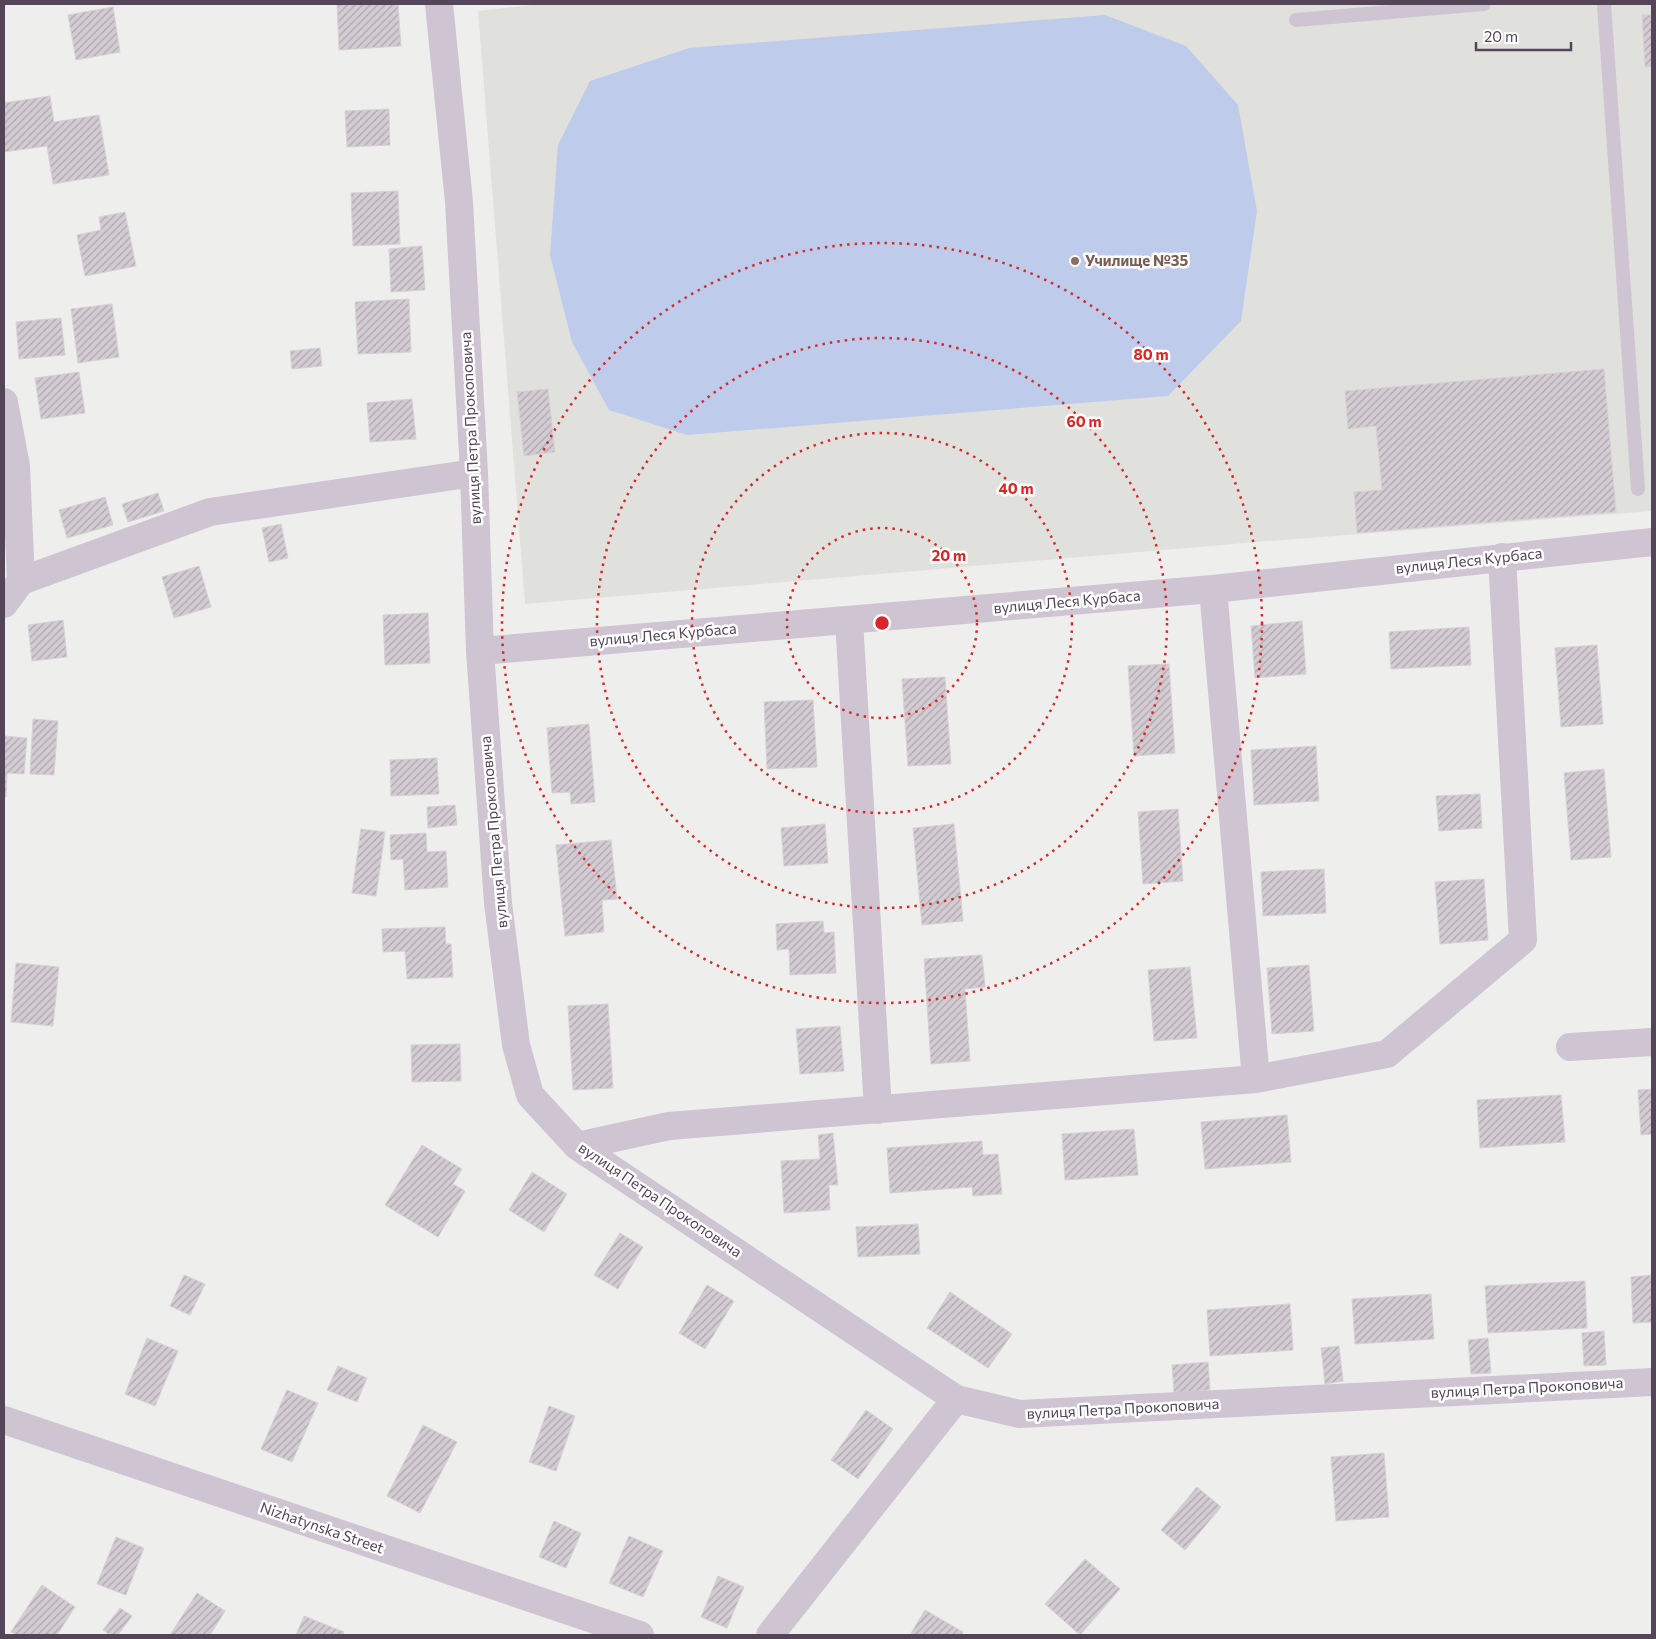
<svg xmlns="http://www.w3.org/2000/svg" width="1656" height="1639" font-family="Commissioner,sans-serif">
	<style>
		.education { fill: #e0e0dd }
		.pitch { fill: #becbea }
		.building { fill: url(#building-hatch); stroke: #d7d1d7 }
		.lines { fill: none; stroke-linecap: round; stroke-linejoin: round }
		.service { stroke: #cfc4d2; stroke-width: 14 }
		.minor { stroke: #cfc4d2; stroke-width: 28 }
		.ring { fill: none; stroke: #d62828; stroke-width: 2.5; stroke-dasharray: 2.5 5 }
		.education-dot { fill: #8d6e63; stroke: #fff; stroke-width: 2 }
		.labels { text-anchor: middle; stroke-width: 5; stroke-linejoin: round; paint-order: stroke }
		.education-label { font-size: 15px; font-weight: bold; fill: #785e54; stroke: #fff; text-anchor: start }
		.street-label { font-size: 15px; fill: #544658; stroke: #fff }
		.centre { fill: #d62828; stroke: #fff; stroke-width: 2.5 }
		.ring-label { font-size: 15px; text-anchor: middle; font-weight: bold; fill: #d62828; stroke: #fff; stroke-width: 5; stroke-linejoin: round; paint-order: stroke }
	</style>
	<defs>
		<pattern id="building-hatch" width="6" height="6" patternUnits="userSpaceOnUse" patternTransform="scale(1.25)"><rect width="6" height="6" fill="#d3ccd3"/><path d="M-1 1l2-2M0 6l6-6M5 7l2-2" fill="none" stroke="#aea7ae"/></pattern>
	</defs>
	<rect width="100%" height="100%" fill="#eeefec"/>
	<!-- education -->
	<path class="education" d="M541 4H1652V511L1257 542 525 604 478 11Z"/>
	<!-- pitch -->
	<path class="pitch" d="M1105 15 1186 46 1238 105 1257 211 1241 321 1168 396 687 435 609 410 572 342 550 255 558 145 590 81 689 48Z"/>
	<!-- building -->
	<path class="building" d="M337 4H398L401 46 339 50Z
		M113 7 120 52 76 60 68 15Z
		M1642 15H1652V66L1645 67Z
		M50 96 54 122 99 115 109 175 53 184 47 146 4 152V103Z
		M389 109 390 145 347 147 345 111Z
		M398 191 400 244 353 246 351 193Z
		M125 212 136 266 85 276 77 235 101 230 99 217Z
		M422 246 425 290 391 292 389 249Z
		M409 299 411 352 358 354 355 302Z
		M112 304 119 357 78 363 71 309Z
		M61 318 65 355 19 359 16 322Z
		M320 348 322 366 292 369 290 351Z
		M1604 369 1616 512 1357 533 1354 492 1382 490 1376 426 1348 429 1345 391Z
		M79 372 85 413 41 419 35 378Z
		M548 389 555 452 524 456 517 392Z
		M412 399 416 439 370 442 367 403Z
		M158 493 164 511 128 522 122 504Z
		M105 497 113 525 67 538 59 510Z
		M281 524 288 558 269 562 262 528Z
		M199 566 211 607 174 618 162 577Z
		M428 613 430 663 385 665 383 615Z
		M63 620 67 657 32 661 28 625Z
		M1302 621 1306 674 1255 678 1251 626Z
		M1469 627 1471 665 1391 669 1389 632Z
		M1597 645 1603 724 1561 727 1555 648Z
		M1169 664 1175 753 1134 756 1128 666Z
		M945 677 951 764 908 766 902 679Z
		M813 700 817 767 767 769 764 702Z
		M33 719 58 721 54 775 30 774Z
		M589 724 595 802 571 804 570 792 552 793 547 728Z
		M4 736 27 738 24 774 7 773 6 797 4 796Z
		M1316 746 1319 801 1254 805 1251 750Z
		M437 758 439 794 391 796 390 760Z
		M1604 769 1611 857 1571 860 1564 773Z
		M1480 794 1482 828 1439 831 1436 796Z
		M455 805 457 825 428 828 427 807Z
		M1178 809 1183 881 1143 884 1138 812Z
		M825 824 828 863 784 866 781 828Z
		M954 824 963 921 922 925 913 828Z
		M361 829 385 832 376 896 352 893Z
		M426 833 427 852 446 851 448 887 405 890 403 859 391 860 390 835Z
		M611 840 617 899 602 900 604 932 565 936 556 845Z
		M1324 869 1326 913 1263 916 1261 872Z
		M1484 879 1488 940 1440 944 1435 882Z
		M823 921 824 933 834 932 836 973 790 975 789 949 777 950 776 924Z
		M445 927 446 944H451L453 977 407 979 405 951 383 952 382 929Z
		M982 955 985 987 965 989 970 1061 931 1064 924 959Z
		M16 963 59 967 53 1026 11 1022Z
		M1309 965 1314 1031 1272 1034 1267 968Z
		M1190 967 1197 1038 1154 1041 1148 970Z
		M608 1004 613 1088 573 1090 568 1006Z
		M840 1026 844 1071 800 1074 796 1029Z
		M460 1044 461 1081 412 1082 411 1045Z
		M1652 1089V1134L1641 1135 1638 1090Z
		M1561 1095 1565 1142 1480 1148 1477 1100Z
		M1287 1115 1291 1162 1205 1169 1201 1122Z
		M1134 1129 1138 1175 1065 1180 1062 1134Z
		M833 1133 838 1185H829L830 1210 784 1213 781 1161 820 1159 818 1135Z
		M982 1141 983 1155 998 1154 1002 1194 973 1196 972 1187 890 1193 887 1148Z
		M422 1145 462 1169 453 1184 465 1191 438 1237 385 1205Z
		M532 1172 567 1194 544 1232 509 1210Z
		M918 1224 920 1254 858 1257 856 1227Z
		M620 1233 643 1247 618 1289 594 1275Z
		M184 1275 205 1284 190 1315 170 1306Z
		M1652 1275V1322L1633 1323 1631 1277Z
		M1585 1281 1587 1328 1488 1333 1485 1286Z
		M707 1285 734 1301 705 1349 679 1333Z
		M950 1292 1012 1334 988 1368 927 1328Z
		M1431 1294 1434 1339 1355 1344 1352 1299Z
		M1290 1304 1293 1350 1210 1356 1207 1310Z
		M1604 1331 1606 1365 1584 1366 1582 1333Z
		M147 1338 178 1351 155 1406 125 1394Z
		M1488 1338 1491 1373 1471 1374 1468 1340Z
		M1339 1346 1343 1381 1325 1384 1321 1348Z
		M1208 1362 1210 1390 1174 1393 1172 1365Z
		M338 1366 367 1378 357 1402 327 1390Z
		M287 1390 318 1403 292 1462 261 1449Z
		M549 1406 575 1416 556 1471 529 1462Z
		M866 1410 893 1429 858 1479 831 1460Z
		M423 1425 457 1442 420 1513 387 1496Z
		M1384 1453 1389 1517 1336 1521 1331 1457Z
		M1197 1487 1221 1507 1185 1550 1161 1530Z
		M554 1521 581 1533 566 1568 539 1557Z
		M629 1536 663 1551 643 1597 609 1583Z
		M116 1537 144 1548 126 1595 97 1584Z
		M1085 1559 1120 1589 1080 1635 1045 1604Z
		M718 1576 744 1587 727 1628 701 1617Z
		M42 1585 75 1607 57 1635H17L11 1632Z
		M197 1593 225 1611 210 1635H170Z
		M120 1608 132 1616 118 1635H110L103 1630Z
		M925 1610 963 1632 961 1635H910Z
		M304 1616 344 1632 343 1635H296Z"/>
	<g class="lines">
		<!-- service -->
		<path class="service" d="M1604 4 1638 489
			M1296 20 1484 4"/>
		<!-- minor -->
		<path class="minor" d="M439 4 459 202 474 473 480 651 498 903 516 1045 530 1095 577 1146 956 1399 1020 1414 1652 1382
			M4 402 16 466 21 581 4 604
			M21 581 210 512 474 473
			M1213 589 1256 1079
			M849 620 878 1110
			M480 651 1213 589 1652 542
			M1570 1047 1652 1042
			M577 1146 669 1126 1256 1079 1387 1054 1523 940 1502 557
			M4 1420 640 1635
			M770 1635 956 1399"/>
	</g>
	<!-- distance rings -->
	<g class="ring">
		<circle cx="882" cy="623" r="95"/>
		<circle cx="882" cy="623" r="190"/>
		<circle cx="882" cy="623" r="285"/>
		<circle cx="882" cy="623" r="380"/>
	</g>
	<!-- markers -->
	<circle class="education-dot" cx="1075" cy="261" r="5"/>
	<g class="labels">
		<!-- education labels -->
		<g class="education-label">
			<text x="1085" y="266">Училище №35</text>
		</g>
		<!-- street labels -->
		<g class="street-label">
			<text transform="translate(471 428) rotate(-93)" y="5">вулиця Петра Прокоповича</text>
			<text transform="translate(1469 561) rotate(-6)" y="5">вулиця Леся Курбаса</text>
			<text transform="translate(1067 602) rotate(-5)" y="5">вулиця Леся Курбаса</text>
			<text transform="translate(663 635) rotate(-5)" y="5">вулиця Леся Курбаса</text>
			<text transform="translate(494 832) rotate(-95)" y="5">вулиця Петра Прокоповича</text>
			<text transform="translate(660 1200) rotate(34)" y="5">вулиця Петра Прокоповича</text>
			<text transform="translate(1527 1388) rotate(-3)" y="5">вулиця Петра Прокоповича</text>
			<text transform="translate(1123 1409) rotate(-3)" y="5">вулиця Петра Прокоповича</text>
			<text transform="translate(322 1528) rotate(19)" y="5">Nizhatynska Street</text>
		</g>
	</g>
	<circle cx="882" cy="623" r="8" class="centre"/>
	<g class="ring-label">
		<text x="1151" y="360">80 m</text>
		<text x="1084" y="427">60 m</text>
		<text x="1016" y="494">40 m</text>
		<text x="949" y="561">20 m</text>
	</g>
	<!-- border -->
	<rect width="1656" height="1639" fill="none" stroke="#544658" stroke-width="10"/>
	<!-- scale -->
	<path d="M1476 42v8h95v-8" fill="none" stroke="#544658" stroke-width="2.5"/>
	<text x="1484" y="42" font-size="15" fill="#544658" stroke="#ffffff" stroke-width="4" paint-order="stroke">20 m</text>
</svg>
